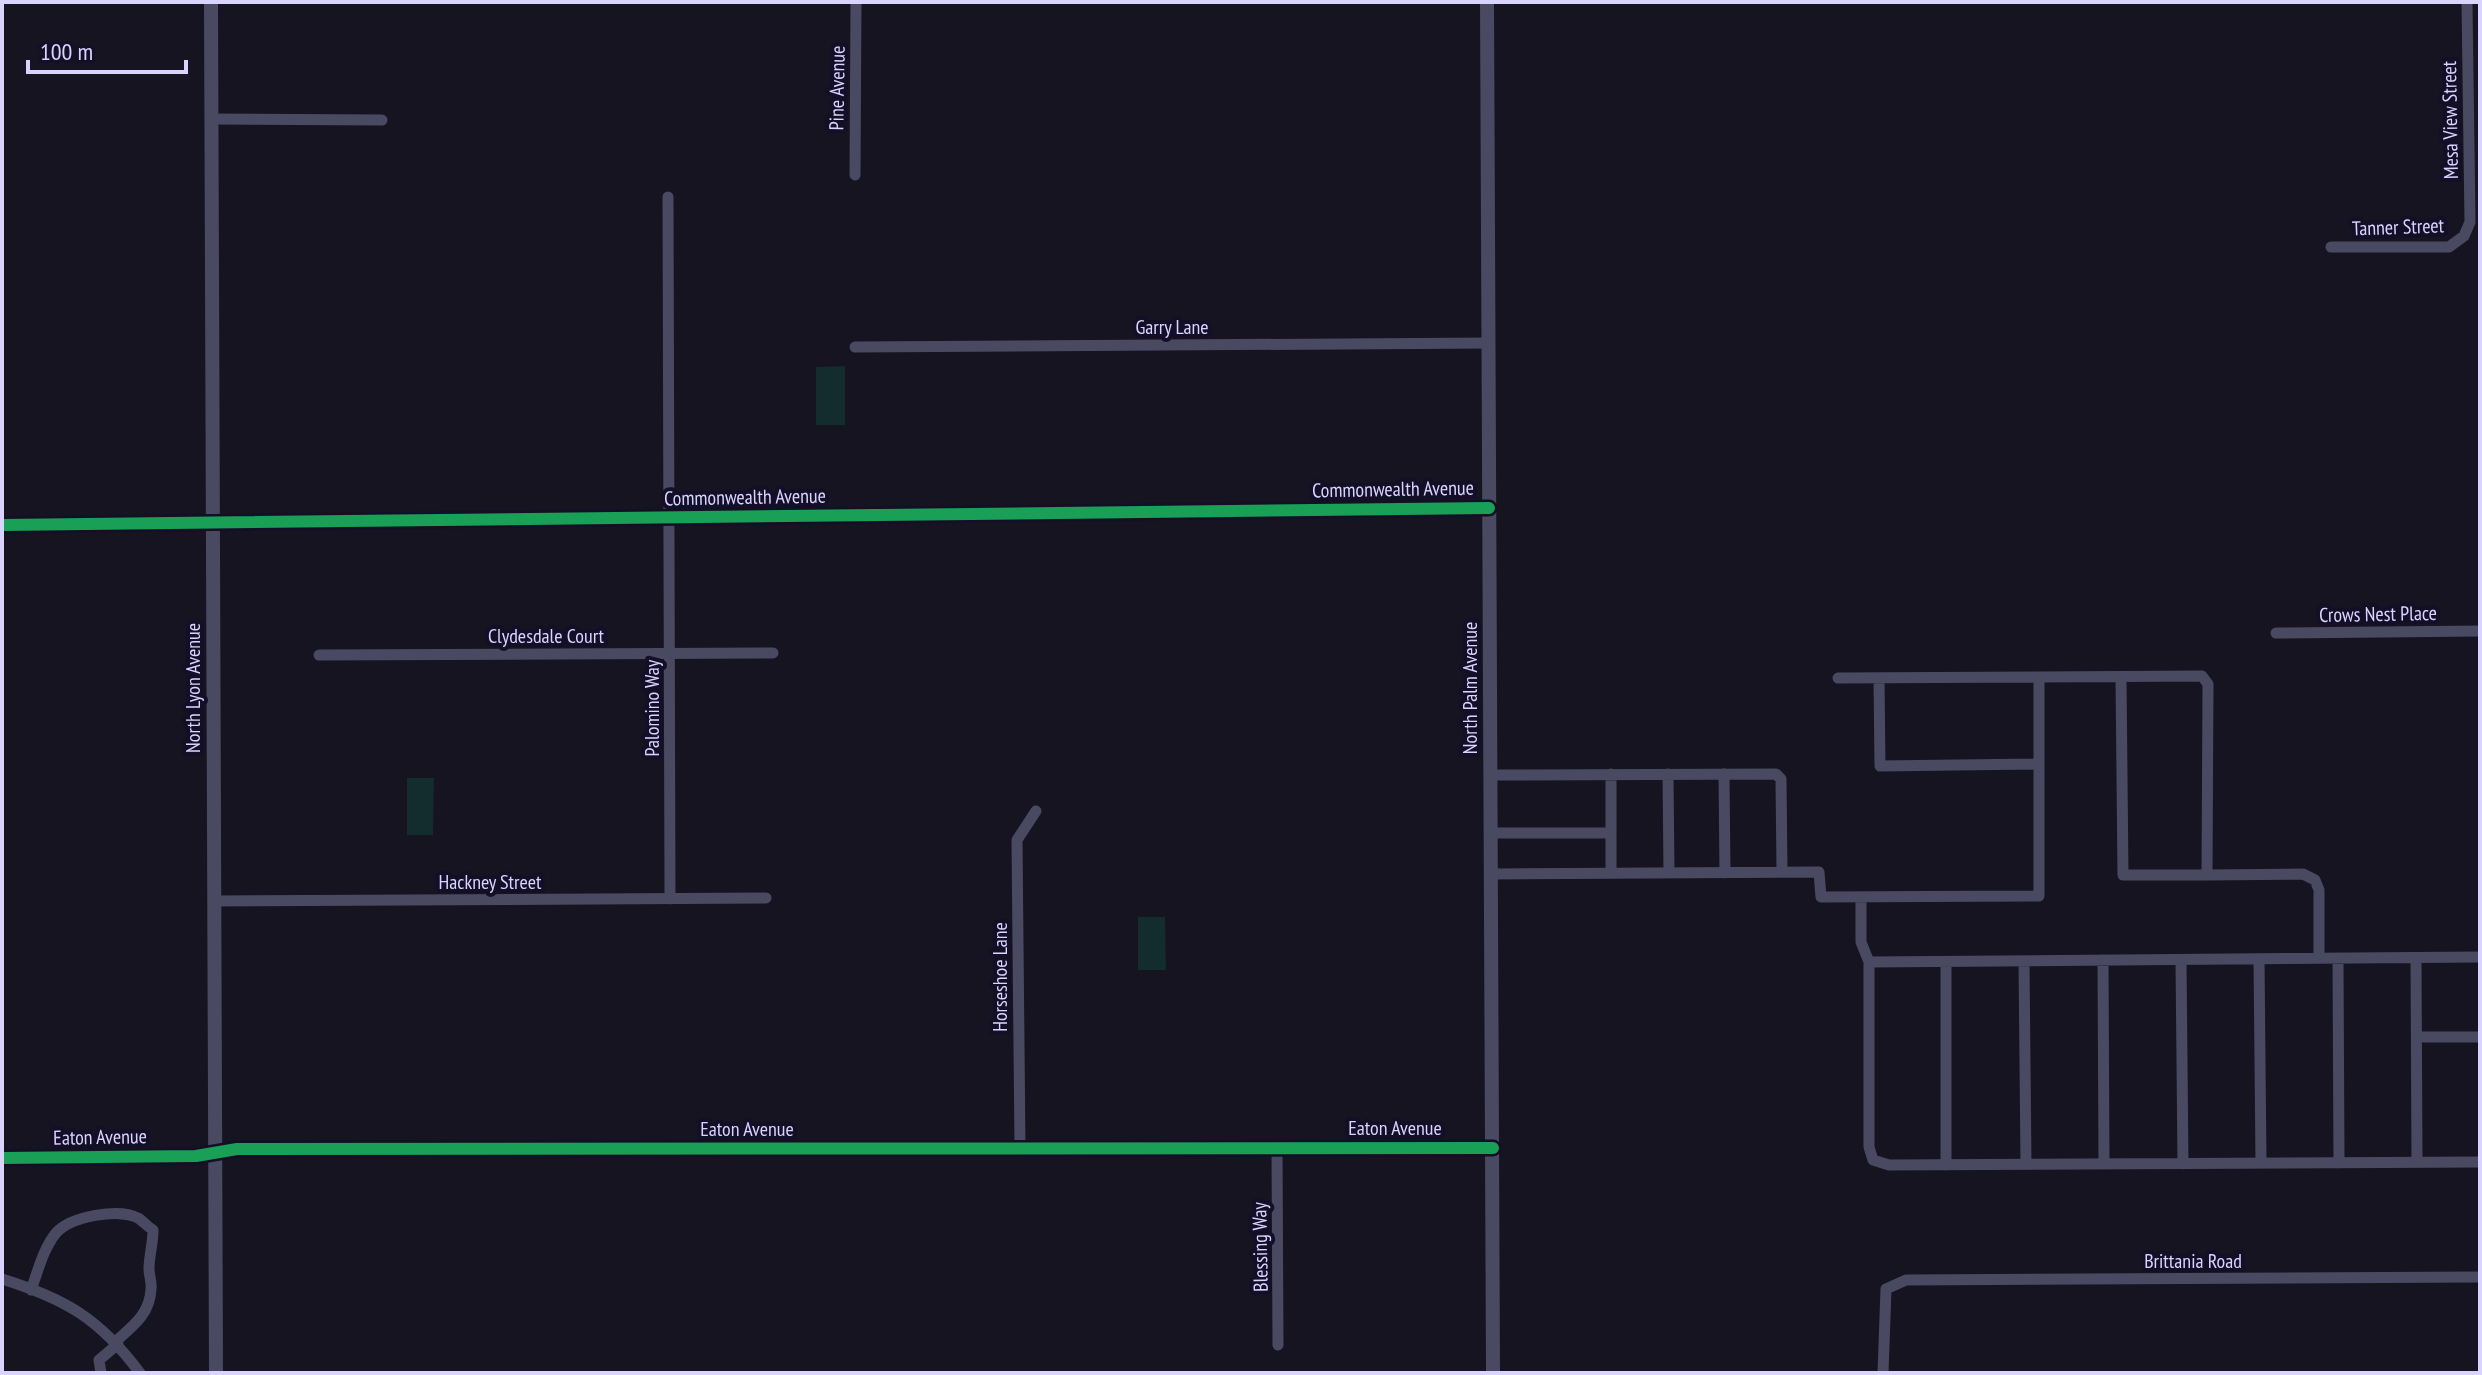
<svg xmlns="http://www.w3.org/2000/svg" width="2482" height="1375" font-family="'PT Sans Narrow',sans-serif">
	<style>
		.green { fill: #132c2d }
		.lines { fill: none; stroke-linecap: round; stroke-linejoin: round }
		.minor { stroke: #4a4962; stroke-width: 11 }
		.tertiary { stroke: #4a4962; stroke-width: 14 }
		.cycleway-casing { stroke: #130f26; stroke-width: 17 }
		.cycleway { stroke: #1a9f57; stroke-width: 12 }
		.labels { text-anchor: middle; stroke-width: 8; stroke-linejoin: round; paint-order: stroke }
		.street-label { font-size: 20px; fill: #d9d4ff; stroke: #130f26 }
	</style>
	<rect width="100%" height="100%" fill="#161421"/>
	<!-- green -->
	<path class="green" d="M845 366V425H816V367Z
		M407 778H434L433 835H407Z
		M1138 917H1165L1166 970H1138Z"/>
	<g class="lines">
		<!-- minor -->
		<path class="minor" d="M211 119 382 120
			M855 175 856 2
			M668 197 670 899
			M2331 247H2449L2464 236 2470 222 2467 2
			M855 347 1489 343
			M2 525 1489 508
			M2276 633 2480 631
			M319 655 773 653
			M2121 677 2123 875H2207
			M1838 678 2039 677
			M1879 678 1880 766 2039 764
			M1611 774V873
			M1668 774 1669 873
			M1724 774 1725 873
			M1491 775 1776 774 1781 779 1782 872
			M1491 833H1611
			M1492 874 1819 872 1821 897 2039 896V677L2202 676 2208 684 2207 875 2303 874 2315 880 2319 890V958
			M1861 897V942L1869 962
			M214 901 766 898
			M2480 957 1869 962V1147L1873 1160 1889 1165 2480 1162
			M2338 958 2339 1163
			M2416 958 2417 1162
			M2259 959 2261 1163
			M2103 960 2104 1164
			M2181 960 2183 1164
			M2024 961 2026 1164
			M1946 962V1165
			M2417 1037H2480
			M1020 1148 1017 840 1036 811
			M1277 1148 1278 1345
			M2 1279C66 1299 100 1319 140 1373
			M31 1290C38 1271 43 1249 56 1233 71 1216 119 1208 138 1218 143 1221 148 1227 153 1230 153 1244 149 1256 149 1269 149 1276 152 1282 151 1289 150 1314 133 1326 116 1341
			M101 1373 99 1360 118 1344
			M1883 1373 1886 1289 1906 1280 2480 1277"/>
		<!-- tertiary -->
		<path class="tertiary" d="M211 2 216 1373
			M1487 2 1493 1373
			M2 1158 196 1156 237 1149 1493 1148"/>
		<!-- cycleway casing -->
		<g class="cycleway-casing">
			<path id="cycleway" d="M2 525 1489 508
				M2 1158 196 1156 237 1149 1493 1148"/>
		</g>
		<!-- cycleway -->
		<use href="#cycleway" class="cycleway"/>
	</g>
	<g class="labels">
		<!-- street labels -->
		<g class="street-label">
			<text transform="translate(837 88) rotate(-89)" y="7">Pine Avenue</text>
			<text transform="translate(2450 120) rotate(-91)" y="7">Mesa View Street</text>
			<text transform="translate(2398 227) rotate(-2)" y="7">Tanner Street</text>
			<text x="1172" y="334">Garry Lane</text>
			<text transform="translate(1393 489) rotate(-1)" y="7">Commonwealth Avenue</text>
			<text transform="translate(745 497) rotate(-1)" y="7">Commonwealth Avenue</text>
			<text transform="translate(2378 614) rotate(-1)" y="7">Crows Nest Place</text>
			<text x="546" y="643">Clydesdale Court</text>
			<text transform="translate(193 688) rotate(-90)" y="7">North Lyon Avenue</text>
			<text transform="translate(1470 688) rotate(-90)" y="7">North Palm Avenue</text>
			<text transform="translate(652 708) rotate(-90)" y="7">Palomino Way</text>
			<text x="490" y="889">Hackney Street</text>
			<text transform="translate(1000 977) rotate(-90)" y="7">Horseshoe Lane</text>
			<text x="1395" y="1135">Eaton Avenue</text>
			<text x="747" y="1136">Eaton Avenue</text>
			<text transform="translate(100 1137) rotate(-1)" y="7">Eaton Avenue</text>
			<text transform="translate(1260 1247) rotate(-91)" y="7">Blessing Way</text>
			<text x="2193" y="1268">Brittania Road</text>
		</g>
	</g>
	<!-- border -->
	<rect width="2482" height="1375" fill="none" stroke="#d9d4ff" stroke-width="8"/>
	<!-- scale -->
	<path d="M28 60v12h158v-12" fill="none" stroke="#d9d4ff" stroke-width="4"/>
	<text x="40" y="60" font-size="24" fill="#d9d4ff" stroke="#130f26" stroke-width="6" paint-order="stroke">100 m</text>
</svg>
